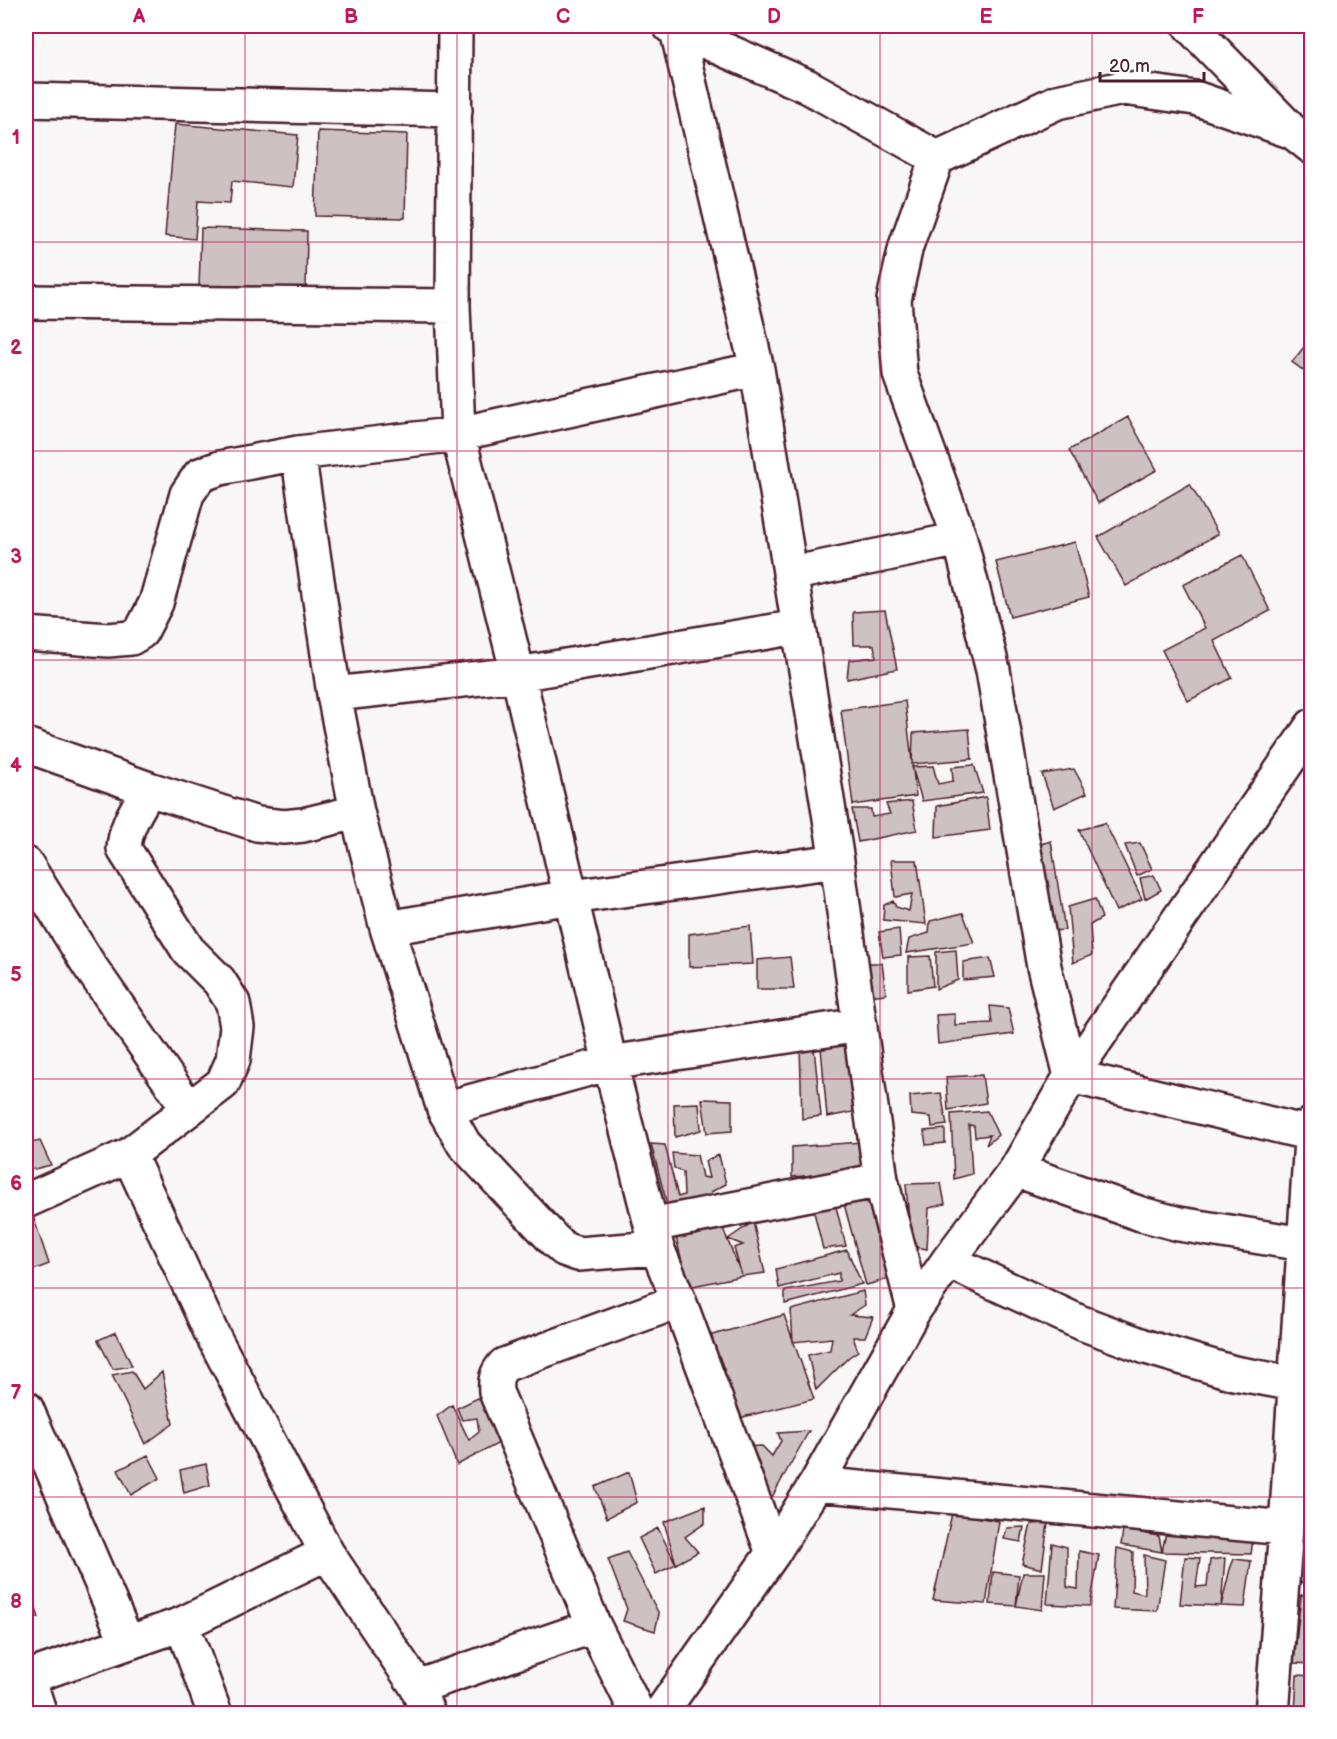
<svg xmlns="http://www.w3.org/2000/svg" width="1337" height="1739" font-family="'Balsamiq Sans',sans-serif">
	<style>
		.building { fill: #cdc1c4; stroke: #4a1f2b; stroke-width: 1.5 }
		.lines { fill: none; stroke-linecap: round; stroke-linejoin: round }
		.minor-casing { stroke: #4a1f2b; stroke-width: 38 }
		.minor { stroke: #fff; stroke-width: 33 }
		.grid { fill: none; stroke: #c2185b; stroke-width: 1.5; stroke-opacity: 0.55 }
		.neatline { fill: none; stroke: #c2185b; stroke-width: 2 }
		.grid-label { font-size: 20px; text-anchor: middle; font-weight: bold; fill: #c2185b }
	</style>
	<rect width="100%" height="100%" fill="#f8f6f7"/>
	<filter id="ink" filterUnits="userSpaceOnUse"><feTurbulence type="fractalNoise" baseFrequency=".0167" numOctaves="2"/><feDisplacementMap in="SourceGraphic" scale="12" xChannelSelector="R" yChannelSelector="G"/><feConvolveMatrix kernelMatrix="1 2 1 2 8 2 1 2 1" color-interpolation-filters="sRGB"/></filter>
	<g filter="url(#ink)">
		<!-- building -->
		<path class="building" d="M175 124 298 135 293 187 232 181 230 203 198 201 195 239 165 236Z
			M318 131 407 134 405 218 315 216Z
			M201 228 307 231 306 291 199 288Z
			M1312 337V377L1292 362Z
			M1128 417 1157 470 1098 503 1069 450Z
			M1190 484 1218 534 1126 586 1098 537Z
			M1075 542 1089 597 1010 617 996 562Z
			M1242 555 1270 611 1214 641 1232 678 1188 701 1162 650 1205 628 1183 585Z
			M885 610 897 669 847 679 849 660 876 657 874 645H854L853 612Z
			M905 701 916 796 853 805 841 710Z
			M969 729 972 759 912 764 913 733Z
			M974 765 983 793 922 801 912 767 933 766 938 784 953 781 952 767Z
			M1074 769 1087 793 1054 808 1042 774Z
			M986 797 990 830 936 837 937 806Z
			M912 801 917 830 858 842 852 809H871L872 817 890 814 886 804Z
			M1105 823 1142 899 1116 911 1079 830Z
			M1051 841 1065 930 1052 931 1034 846Z
			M1140 843 1152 869 1137 876 1125 845Z
			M891 860H917L926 924 883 920 884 905 893 901 896 907 909 911 912 894 895 897Z
			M1154 875 1161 890 1145 899 1140 878Z
			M1095 899 1102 918 1090 925 1092 955 1073 963 1068 907Z
			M963 913 974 943 906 953 909 939 929 933 930 921Z
			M750 926 753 964 689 967V934Z
			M899 929 901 955 883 957 879 932Z
			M956 950 958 980 936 989V952Z
			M930 956 933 986 908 990V957Z
			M790 957 794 989H757V960Z
			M990 958 995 977 963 980V962Z
			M868 963H882L886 994 868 996Z
			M990 1006 1008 1008 1014 1034 938 1044 936 1015 955 1014V1025L992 1023Z
			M850 1041 858 1111 827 1117 821 1047Z
			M800 1045 814 1048 821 1116 802 1119Z
			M982 1075 986 1103 948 1110 946 1077Z
			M941 1093 947 1125 932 1127 931 1117 911 1115 910 1096Z
			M702 1099 732 1100V1131L707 1133Z
			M699 1103 701 1130 675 1137 674 1104Z
			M987 1111 998 1135 986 1145 990 1135 975 1137 974 1126 969 1125 972 1174 954 1179 951 1114Z
			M945 1129V1143L926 1145 924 1131Z
			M40 1141 51 1165 26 1171V1144Z
			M862 1142 863 1171 792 1177V1147Z
			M651 1144 665 1145 678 1197 684 1195 683 1172 674 1168 672 1153 697 1155 702 1177 709 1178 705 1161 719 1155 726 1184 711 1192 710 1205 669 1212Z
			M941 1183 945 1204 929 1208 927 1249 911 1246 906 1184Z
			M872 1199 893 1278 866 1285 844 1204Z
			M835 1203 846 1246 823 1249 813 1208Z
			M34 1219 49 1264 26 1273V1232Z
			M753 1222 765 1273 742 1276 734 1248 743 1245 728 1239Z
			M722 1226 742 1276 688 1287 676 1237Z
			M847 1250 862 1284 785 1304V1291L839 1281V1273L779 1288 776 1269Z
			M863 1291 865 1305 850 1315 873 1317 865 1337H853L858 1351 849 1357 816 1390 808 1355 830 1350 832 1338 793 1342 791 1310Z
			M784 1315 814 1399 739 1418 709 1336Z
			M116 1332 132 1366 113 1369 98 1340Z
			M132 1371 143 1389 162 1372 173 1424 145 1444 112 1375Z
			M480 1397 505 1440 457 1465 437 1416 452 1405 469 1440 479 1432 477 1418 462 1420 457 1408Z
			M1312 1415V1493L1304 1491Z
			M809 1431 772 1497 766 1490 743 1447 762 1446 772 1456 781 1441 778 1433Z
			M148 1455 160 1478 131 1495 118 1470Z
			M206 1464 210 1485 184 1493 180 1470Z
			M629 1472 637 1502 607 1518 595 1487Z
			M705 1506V1523L685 1537 698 1552 676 1564 664 1522Z
			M1307 1508H1312V1584L1299 1582Z
			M952 1513 999 1521 986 1604 933 1600Z
			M1048 1523 1042 1569 1022 1564 1031 1524Z
			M1024 1527 1021 1542 1004 1539 1007 1528Z
			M658 1528 676 1564 656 1574 639 1538Z
			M1123 1530 1159 1536 1162 1552 1121 1545Z
			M1166 1532 1253 1539 1251 1554 1162 1552Z
			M1052 1543 1067 1547V1587L1078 1589 1079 1551 1099 1555 1090 1606 1047 1604Z
			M1117 1548 1133 1552 1132 1591 1145 1594 1144 1555 1165 1560 1157 1611 1113 1609Z
			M627 1552 659 1614 655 1631 623 1621 627 1609 608 1559Z
			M1185 1557 1200 1558 1196 1587 1207 1586 1210 1560 1225 1558 1221 1606 1180 1604Z
			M1234 1559 1251 1561 1245 1607 1221 1606 1230 1569Z
			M993 1572 1019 1575 1016 1606 990 1604Z
			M1023 1573H1045L1042 1610 1016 1606Z
			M26 1579H27L39 1618 26 1619Z
			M1301 1595 1312 1596V1664L1294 1663Z
			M1297 1675 1312 1676V1714H1295Z"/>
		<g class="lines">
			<!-- minor casing -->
			<g class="minor-casing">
				<path id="minor" d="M455 26 453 306 458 434 518 674 610 1063 657 1248 679 1301 773 1553
					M670 26 807 86 937 158
					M676 26 757 369 837 861 881 1180 914 1310
					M1190 26 1293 132 1312 147
					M26 100 455 110
					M1293 132 1195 98 1123 88 1057 102 937 158 906 246 894 300 900 374 960 539 993 670 1044 967 1071 1076 1312 1134
					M26 302 453 306
					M298 453 334 694 357 812 387 928 444 1109 464 1144 554 1240 564 1249 578 1254 657 1248
					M790 574 960 539
					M26 634 108 640 131 638 141 632 156 603 187 494 200 475 220 468 298 453 458 434 757 369
					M334 694 518 674 798 627
					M26 745 149 789 257 824 284 827 303 825 357 812
					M26 864 89 965 189 1109
					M387 928 571 897 837 861
					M444 1109 610 1063 860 1025
					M129 1155 211 1332 327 1553 417 1687 428 1714
					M1016 1170 1141 1214 1179 1224 1304 1244
					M26 1201 129 1155 223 1083 233 1060 237 1027 233 1003 219 981 188 950 124 849C125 826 138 808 149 789
					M651 1225 881 1180
					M948 1261 1079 1322 1146 1347 1234 1373 1296 1384
					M26 1408 127 1642
					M816 1484 1286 1528
					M182 1624 215 1714
					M28 1677 40 1714
					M26 1678 182 1624 327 1553
					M417 1687 594 1626
					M638 1714 594 1626 496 1392C495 1380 496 1374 504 1365L679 1301
					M660 1714 773 1553 816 1484 914 1310 948 1261 1016 1170 1071 1076 1312 726
					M1272 1714 1286 1528 1312 1124"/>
			</g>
			<!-- minor -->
			<use href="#minor" class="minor"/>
		</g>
	</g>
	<!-- grid -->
	<path class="grid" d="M245 26V1714M457 26V1714M668 26V1714M880 26V1714M1092 26V1714M26 242H1312M26 451H1312M26 660H1312M26 870H1312M26 1079H1312M26 1288H1312M26 1497H1312"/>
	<!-- margin -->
	<rect width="1337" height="1739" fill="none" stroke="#fff" stroke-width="66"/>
	<!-- scale -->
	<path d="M1100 72v9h104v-9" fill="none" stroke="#4a1f2b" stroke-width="3"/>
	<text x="1109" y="72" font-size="18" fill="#4a1f2b" stroke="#ffffff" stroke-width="4.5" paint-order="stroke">20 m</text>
	<rect x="33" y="33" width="1271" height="1673" class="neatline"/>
	<g class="grid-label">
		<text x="139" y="23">A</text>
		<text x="351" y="23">B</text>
		<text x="563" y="23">C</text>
		<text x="774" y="23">D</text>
		<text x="986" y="23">E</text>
		<text x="1198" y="23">F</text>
		<text x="16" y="144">1</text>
		<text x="16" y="354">2</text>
		<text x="16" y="563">3</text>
		<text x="16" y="772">4</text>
		<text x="16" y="981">5</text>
		<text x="16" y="1190">6</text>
		<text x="16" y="1399">7</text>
		<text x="16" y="1608">8</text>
	</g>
</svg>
